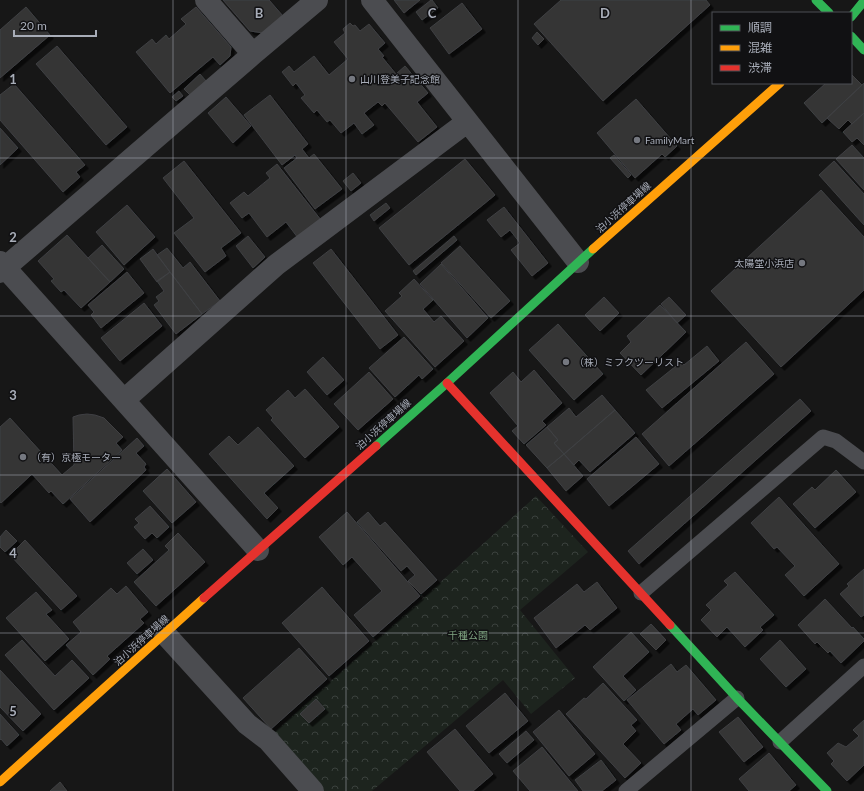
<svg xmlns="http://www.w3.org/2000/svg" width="864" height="791" font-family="Lato,'Noto Sans JP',sans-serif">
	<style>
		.forest { fill: url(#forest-crowns) }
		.building { fill: #353536; stroke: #3f4043; filter: url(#shadow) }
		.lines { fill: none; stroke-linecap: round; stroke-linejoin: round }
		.lane { stroke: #4b4c50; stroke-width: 15 }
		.street { stroke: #4b4c50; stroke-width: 22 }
		.fast { stroke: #30b455; stroke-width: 9 }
		.slow { stroke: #ff9f0a; stroke-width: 9 }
		.jam { stroke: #e5322d; stroke-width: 9 }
		.grid { fill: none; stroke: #a8adb8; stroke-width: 1; stroke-opacity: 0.55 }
		.poi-dot { fill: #757880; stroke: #111113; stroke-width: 1.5 }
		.labels { text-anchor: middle; stroke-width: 3; stroke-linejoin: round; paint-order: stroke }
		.poi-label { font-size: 10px; fill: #a8adb8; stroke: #111113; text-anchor: start }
		.street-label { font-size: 10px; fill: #a8adb8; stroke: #111113 }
		.park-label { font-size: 10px; fill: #7fa381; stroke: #111113 }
		.grid-label { font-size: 13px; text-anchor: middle; font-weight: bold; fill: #a8adb8; stroke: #111113; stroke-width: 3; stroke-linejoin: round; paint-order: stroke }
	</style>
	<defs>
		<pattern id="forest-crowns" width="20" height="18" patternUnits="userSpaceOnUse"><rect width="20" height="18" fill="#1d241e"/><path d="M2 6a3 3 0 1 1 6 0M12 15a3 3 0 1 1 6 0" fill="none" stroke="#3b413d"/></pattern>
		<filter id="shadow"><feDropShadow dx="3.5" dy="3.5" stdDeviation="0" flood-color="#0009"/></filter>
	</defs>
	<rect width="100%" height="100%" fill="#171717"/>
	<!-- forest -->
	<path class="forest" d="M536 496 588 552 520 610 575 678 531 714 503 680 372 791H323L272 734Z"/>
	<!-- building -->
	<path class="building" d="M223 0H269L283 16 263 33 250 31Z
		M394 0H420L404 13Z
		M431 0H432L438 8 422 20 416 12Z
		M561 0H706L710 5 603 101 534 24Z
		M462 3 482 29 449 54 430 28Z
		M26 7 50 35 0 78V30Z
		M196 7 231 47 230 56 220 65 213 57 170 93 136 52 152 39 156 44 166 35 169 39 186 24 181 19Z
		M350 23 353 26 355 25 360 31 369 24 385 43 378 49 384 56 382 57 396 74 405 66 428 93 417 102 437 127 418 142 385 103 382 106 378 102 364 113 374 125 362 134 354 123 341 133 330 120 327 122 317 110 314 113 301 98 305 95 296 83 293 86 282 72 289 66 294 72 314 56 329 75 348 59 334 42 345 33 343 29Z
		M537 32 544 39 538 45 532 38Z
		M57 46 127 127 106 145 36 64Z
		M200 74 206 81 190 95 184 89Z
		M851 74 862 85 822 123 804 103 826 83H851Z
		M864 83V113L852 124 848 120 839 129 827 118Z
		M14 84 85 165 76 172 80 177 63 192 0 120V95Z
		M179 91 183 96 176 101 172 97Z
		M270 95 308 144 302 149 309 158 314 154 342 189 315 209 284 168 297 158 295 155 282 165 244 115Z
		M226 97 251 126 233 143 208 113Z
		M636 99 677 146 665 157 662 154 635 178 597 133Z
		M864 113V145L857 138 852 142 843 132Z
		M0 128 18 148 0 165Z
		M852 145 864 158V190L836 159Z
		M614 155 631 175 628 178 610 158Z
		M465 159 495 195 409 265 379 228Z
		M184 161 241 233 221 248 226 256 205 272 174 233 194 218 163 178Z
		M834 161 864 194V225L819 175Z
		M277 164 321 220 298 238 286 222 267 237 249 213 242 218 230 203 244 192 248 196 270 178 266 173Z
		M353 173 361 183 351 191 343 181Z
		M821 190 864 237V290L781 367 711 291Z
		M386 203 390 208 374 221 370 215Z
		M127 205 155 237 124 265 96 232Z
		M504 207 548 263 532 276 511 250 520 243 510 230 501 237 487 220Z
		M67 235 110 282 81 308 64 290 61 292 51 281 54 279 38 261Z
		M248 236 265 257 253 268 236 246Z
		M454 236 457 240 416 275 413 271Z
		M102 245 124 269 110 282 88 258Z
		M460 246 510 301 491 318 441 263Z
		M167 248 183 268 190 262 220 301 202 314 157 255Z
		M153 249 170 272 157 282 140 259Z
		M331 249 398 335 380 349 313 263Z
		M441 264 488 318 467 338 420 284Z
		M127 272 144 293 101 328 91 315 94 312 88 305Z
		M170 272 202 314 176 334 154 305 159 301 156 297 164 291 157 281Z
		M414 279 433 300 423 309 434 322 441 316 464 341 435 367 385 311 402 296 399 293Z
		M604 297 619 313 600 331 585 315Z
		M669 297 686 315 677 323 661 304Z
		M144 303 162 326 120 361 101 338Z
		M660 305 686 332 641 375 620 353 631 342 627 336Z
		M558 324 603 374 574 400 529 350Z
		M404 337 433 369 422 379 419 375 395 397 369 368Z
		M746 342 774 374 669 466 642 434Z
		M707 346 719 361 662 408 646 390 681 362 684 365Z
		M323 357 344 380 327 395 307 372Z
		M534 370 562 403 542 421 546 425 524 444 512 431 518 426 490 393 513 372 521 382Z
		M369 372 393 399 358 430 334 404Z
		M305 389 339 427 305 458 271 420 273 418 266 410 288 390 295 398Z
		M602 395 615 410 564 454 554 443 558 440 547 427 569 408 576 417Z
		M800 399 811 411 639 564 628 551Z
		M615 410 635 433 590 472 579 460 574 465 564 454Z
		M87 414 95 415 104 418 123 437 116 443 122 450 63 504 51 491 49 493 32 474 1 503 0 502V427L10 418 62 475 74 465 73 417 79 415Z
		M258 427 294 466 264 493 278 508 267 519 209 454 229 436 238 445Z
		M547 427 558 440 554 443 564 454 547 468 526 445Z
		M636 437 659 464 609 506 587 479Z
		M137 438 144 446 136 453 146 464 144 467 146 470 90 522 70 499Z
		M564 454 583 476 566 491 547 468Z
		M167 469 196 502 172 523 143 491Z
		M836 470 856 492 815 528 793 504 812 487 815 490Z
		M779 497 839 564 804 596 785 575 795 566 777 547 774 549 751 523Z
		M150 506 169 527 157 538 152 533 145 539 134 527 139 523 135 519Z
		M347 512 420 596 373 637 354 615 382 591 352 557 343 565 319 537Z
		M368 512 380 526 385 522 437 580 421 594 408 581 415 575 407 566 401 571 357 522Z
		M6 530 17 541 5 552 0 547V537Z
		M178 533 205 562 156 606 134 582 169 550 165 546Z
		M25 540 77 596 61 610 10 555Z
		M143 549 153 560 137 574 127 563Z
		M864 569V615L861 617 840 594 849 586 847 584Z
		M735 572 774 615 760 627 763 630 745 647 727 627 717 637 701 620 711 610 706 605 728 585 724 581Z
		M597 582 617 608 590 630 585 625 556 648 534 618 577 584 584 592Z
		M126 586 148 612 140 619 144 623 107 656 110 659 93 675 66 645 81 632 73 622 111 588 117 594Z
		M322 587 369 641 329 676 282 623Z
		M36 592 52 610 46 614 69 639 45 661 6 618Z
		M825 599 852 628 853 627 864 639V641L841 663 830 651 828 653 817 642 815 644 798 625Z
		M651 624 666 640 656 650 640 634Z
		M631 632 649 652 623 676 636 690 624 701 593 667Z
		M22 640 55 676 72 660 89 678 54 710 5 655Z
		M780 640 806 669 786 687 760 659Z
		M299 648 327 679 271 729 243 698Z
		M671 664 677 672 686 665 716 700 698 715 693 709 676 724 681 730 664 744 627 700Z
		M0 670 41 714 23 731 0 707Z
		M603 683 637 720 631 725 636 731 623 744 641 763 625 778 566 714 584 698 586 699Z
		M505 693 528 721 489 753 466 726Z
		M316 699 325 709 309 723 300 714Z
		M559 710 595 754 569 776 533 732Z
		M0 714 19 735 7 746 1 739 0 740Z
		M738 717 763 747 744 762 719 732Z
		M864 720V765L847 781 831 764 834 761 827 753 838 743 846 747 859 736 853 730Z
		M455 729 493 774 473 791H460L427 752Z
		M526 731 534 740 507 763 499 754Z
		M542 747 578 791H530L513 771Z
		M769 753 796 785 789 791H749L739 779Z
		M601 760 616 780 602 791H583L575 780Z
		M60 782 67 791H50Z"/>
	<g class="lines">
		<!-- lane -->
		<path class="lane" d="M641 593 823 437 836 441 864 462
			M780 742 864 666
			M626 791 737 698"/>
		<!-- street -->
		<path class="street" d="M206 0 253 54
			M372 0 578 262
			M0 262 258 550
			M0 272 253 54 317 0
			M124 400 276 265 467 122
			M165 634 247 724 268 740 313 791"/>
		<!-- fast -->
		<path class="fast" d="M816 0 829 13
			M851 17 864 1
			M851 36 864 50
			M376 446 447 383 593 249
			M670 625 737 698 827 791"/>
		<!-- slow -->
		<path class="slow" d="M593 249 780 83
			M0 782 204 598"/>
		<!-- jam -->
		<path class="jam" d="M447 383 670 625
			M204 598 376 446"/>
	</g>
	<!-- grid -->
	<path class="grid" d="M173 0V791M346 0V791M518 0V791M691 0V791M0 158H864M0 316H864M0 475H864M0 633H864"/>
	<!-- markers -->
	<g class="poi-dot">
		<circle cx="352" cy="79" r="4"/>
		<circle cx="637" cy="140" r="4"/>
		<circle cx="802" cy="263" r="4"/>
		<circle cx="566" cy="362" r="4"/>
		<circle cx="23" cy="457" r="4"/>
	</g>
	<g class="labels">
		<!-- poi labels -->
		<g class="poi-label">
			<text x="360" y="83">山川登美子記念館</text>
			<text x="645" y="144">FamilyMart</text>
			<text x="794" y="267" text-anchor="end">太陽堂小浜店</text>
			<text x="574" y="366">（株）ミフクツーリスト</text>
			<text x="31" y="461">（有）京極モーター</text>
		</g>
		<!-- street labels -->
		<g class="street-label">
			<text transform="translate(623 207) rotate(-42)" y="4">泊小浜停車場線</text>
			<text transform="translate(383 424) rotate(-42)" y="4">泊小浜停車場線</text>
			<text transform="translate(141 640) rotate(-42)" y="4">泊小浜停車場線</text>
		</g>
		<!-- park labels -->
		<g class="park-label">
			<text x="468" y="639">千種公園</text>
		</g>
	</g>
	<g class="grid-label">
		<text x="259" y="18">B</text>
		<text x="432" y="18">C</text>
		<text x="605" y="18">D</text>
		<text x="13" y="84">1</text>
		<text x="13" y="242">2</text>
		<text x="13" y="400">3</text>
		<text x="13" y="558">4</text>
		<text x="13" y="716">5</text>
	</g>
	<!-- legend -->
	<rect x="712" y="12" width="140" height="72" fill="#111113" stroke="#4d4f55"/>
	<rect x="720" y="25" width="20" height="6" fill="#30b455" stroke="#4d4f55"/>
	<text x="748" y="32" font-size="12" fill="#a8adb8">順調</text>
	<rect x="720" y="45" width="20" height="6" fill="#ff9f0a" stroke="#4d4f55"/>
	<text x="748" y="52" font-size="12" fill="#a8adb8">混雑</text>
	<rect x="720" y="65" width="20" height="6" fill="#e5322d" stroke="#4d4f55"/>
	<text x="748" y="72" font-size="12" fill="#a8adb8">渋滞</text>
	<!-- scale -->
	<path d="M14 30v6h82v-6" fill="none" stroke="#a8adb8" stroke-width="2"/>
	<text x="20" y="30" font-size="12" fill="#a8adb8" stroke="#111113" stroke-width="3" paint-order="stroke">20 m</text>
</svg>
